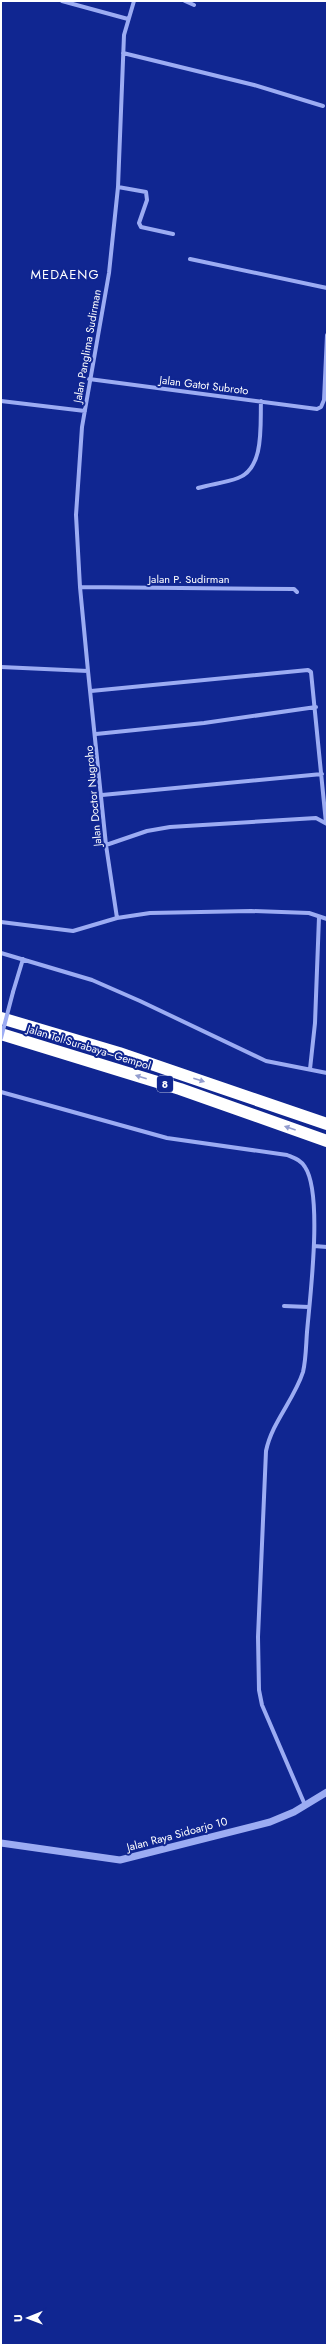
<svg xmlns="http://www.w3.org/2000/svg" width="328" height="2346" font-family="Jost,sans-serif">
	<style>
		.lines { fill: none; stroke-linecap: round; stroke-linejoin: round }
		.minor { stroke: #9cacf3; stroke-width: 4 }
		.tertiary { stroke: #9cacf3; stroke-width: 7 }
		.motorway { stroke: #fff; stroke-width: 12 }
		.minor-bridge { stroke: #9cacf3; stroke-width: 4 }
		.oneway { fill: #939dce }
		.labels { text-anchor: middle; stroke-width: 4; stroke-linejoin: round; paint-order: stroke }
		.shield { fill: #102691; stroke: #b7bede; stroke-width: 1 }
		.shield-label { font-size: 10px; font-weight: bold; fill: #fff }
		.street-label { font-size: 11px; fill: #fff; stroke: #102691 }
		.quarter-label { font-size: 13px; letter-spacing: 1px; fill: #fff; stroke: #102691 }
	</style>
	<rect width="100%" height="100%" fill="#102691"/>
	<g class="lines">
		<!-- minor -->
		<path class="minor" d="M62 1 128 19
			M185 1 194 5
			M123 53 254 85 323 106
			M118 187 146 192 147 200 139 223 141 227 173 234
			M190 259 327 288
			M89 379 317 409 321 407 324 400 327 335
			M1 401 85 411
			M198 488C211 484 225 483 238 478 265 468 260 424 261 401
			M80 587 294 589 297 592
			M1 667 88 671
			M91 691 308 670 311 672 326 823
			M96 734 204 723 316 707
			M102 795 322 774
			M106 845 147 831 170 827 316 818 327 824
			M117 918 106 845 88 671 80 587 76 515 82 427 109 273 118 187 124 35 134 1
			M1 922 73 931 117 918 150 913 251 911 309 913 327 919
			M1 953 92 980 140 1001 266 1061 327 1073
			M13 992 23 959
			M310 1069 315 1023 319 917
			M1 1092 167 1138 287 1155C294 1158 301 1160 305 1167 323 1194 310 1297 307 1332 306 1345 306 1360 303 1372 294 1400 272 1422 266 1451L258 1637 259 1690 262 1705 305 1805
			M314 1246 327 1247
			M284 1306 309 1307"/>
		<!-- tertiary -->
		<path class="tertiary" d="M1 1843 120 1860 270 1822 294 1812 327 1792"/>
		<!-- motorway -->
		<path class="motorway" d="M1 1018 119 1053 327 1124
			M1 1034 180 1089 327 1141"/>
		<!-- minor-bridge -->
		<path class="minor-bridge" d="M1 1038 13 992"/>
	</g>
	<!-- one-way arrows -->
	<defs><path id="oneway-solid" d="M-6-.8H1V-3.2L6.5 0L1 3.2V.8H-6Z"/></defs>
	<g class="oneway">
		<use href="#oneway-solid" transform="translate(141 1077) rotate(-162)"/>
		<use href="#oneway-solid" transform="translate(199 1080) rotate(18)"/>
		<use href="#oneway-solid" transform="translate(290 1128) rotate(-161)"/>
	</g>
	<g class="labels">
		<!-- shield labels -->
		<rect class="shield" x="157" y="1076" width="16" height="16" rx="3"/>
		<g class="shield-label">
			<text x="165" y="1088">8</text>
		</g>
		<!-- street labels -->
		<g class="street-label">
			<text transform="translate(87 346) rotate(-80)" y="4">Jalan Panglima Sudirman</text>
			<text transform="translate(204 385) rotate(7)" y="4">Jalan Gatot Subroto</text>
			<text x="189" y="583">Jalan P. Sudirman</text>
			<text transform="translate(93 796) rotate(-95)" y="4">Jalan Doctor Nugroho</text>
			<text transform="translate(89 1047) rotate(17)" y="4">Jalan Tol Surabaya–Gempol</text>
			<text transform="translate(177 1834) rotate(-15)" y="4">Jalan Raya Sidoarjo 10</text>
		</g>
		<!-- quarter labels -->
		<g class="quarter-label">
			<text x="65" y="279">MEDAENG</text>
		</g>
	</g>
	<!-- border -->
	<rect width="328" height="2346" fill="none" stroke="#ffffff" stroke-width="4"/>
	<!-- north arrow -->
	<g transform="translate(28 2318) rotate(269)" stroke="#102691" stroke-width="3" paint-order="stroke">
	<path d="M0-3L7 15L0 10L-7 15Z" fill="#ffffff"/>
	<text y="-6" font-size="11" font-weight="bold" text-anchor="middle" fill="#ffffff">U</text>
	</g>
</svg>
